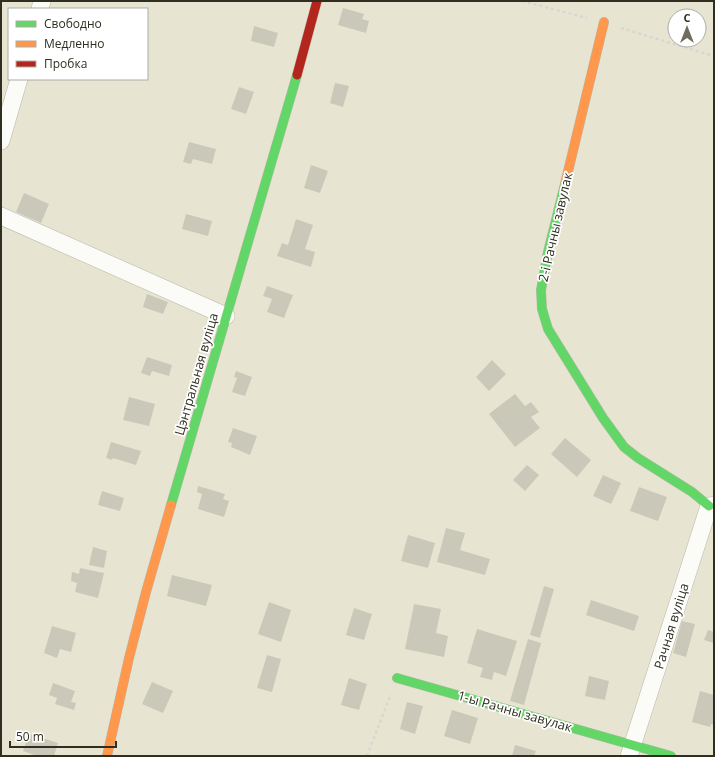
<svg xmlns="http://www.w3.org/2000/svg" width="715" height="757" font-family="'Open Sans',sans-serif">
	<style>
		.building { fill: #cac9b9 }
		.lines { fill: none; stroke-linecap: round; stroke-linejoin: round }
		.street-casing { stroke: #b9b8a8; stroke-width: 18 }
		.fast-casing { stroke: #b9b8a8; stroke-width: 10 }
		.slow-casing { stroke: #b9b8a8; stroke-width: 10 }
		.jam-casing { stroke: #b9b8a8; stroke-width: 10 }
		.path { stroke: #d7d7d1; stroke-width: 2.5; stroke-dasharray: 3 3; stroke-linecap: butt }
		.street { stroke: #fbfbf8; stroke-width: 17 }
		.fast { stroke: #63d668; stroke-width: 9 }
		.slow { stroke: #ff974d; stroke-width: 9 }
		.jam { stroke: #b3261e; stroke-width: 9 }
		.labels { text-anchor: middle; stroke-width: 3.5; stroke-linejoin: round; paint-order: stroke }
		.street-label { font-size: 13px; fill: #2f2e20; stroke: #fff }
	</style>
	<rect width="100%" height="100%" fill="#e7e5d1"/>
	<!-- building -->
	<path class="building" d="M343 8 364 14 362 19 369 21 366 33 338 25Z
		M254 26 278 33 274 47 251 41Z
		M335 83 349 86 343 107 330 103Z
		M239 87 254 92 246 114 231 109Z
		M189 142 216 149 212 164 193 159 191 164 183 162Z
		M311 165 328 171 320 193 304 188Z
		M24 193 49 204 41 223 16 212Z
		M186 214 212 221 208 236 182 229Z
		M296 219 313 225 305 249 315 252 311 267 277 256 282 243 288 245Z
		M267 286 293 295 284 318 267 312 272 299 263 296Z
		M147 294 168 302 163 314 143 307Z
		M147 357 172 365 169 376 152 371 150 376 141 373Z
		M492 360 506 374 489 391 476 377Z
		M236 371 252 377 245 396 232 392 237 378 234 377Z
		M515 394 525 406 531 402 539 412 531 417 540 428 515 447 489 414Z
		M129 397 155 404 149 426 123 420Z
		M233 428 257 436 250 455 231 447 232 443 228 442Z
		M565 438 591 460 577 477 551 454Z
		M111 442 141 451 136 465 113 458 112 460 106 458Z
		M527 465 539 475 525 491 513 480Z
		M603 475 621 483 611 504 593 496Z
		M198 486 225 494 223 499 229 501 224 517 198 509 202 494 197 492Z
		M639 487 667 497 658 521 630 511Z
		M102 491 124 498 120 511 98 505Z
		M446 528 465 533 460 550 490 559 485 575 437 562Z
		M408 535 435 543 428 568 401 561Z
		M93 547 107 551 104 568 89 565Z
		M80 568 104 573 98 598 75 592 77 583 71 581 72 572 79 574Z
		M172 575 212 585 206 606 167 596Z
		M544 586 554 589 540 638 530 635Z
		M591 600 639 616 634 631 586 615Z
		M269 602 291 610 281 642 258 634Z
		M414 604 441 609 436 633 448 636 444 657 405 649Z
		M354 608 372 614 364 640 346 635Z
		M682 621 695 624 686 657 673 653Z
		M52 626 76 633 71 652 60 649 57 658 44 653Z
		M477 629 517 641 506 676 494 672 492 680 480 677 483 668 467 663Z
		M708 630 714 632V643L704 640Z
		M528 639 541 643 524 705 510 701Z
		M267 655 281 659 272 692 257 688Z
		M589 676 609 681 605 700 585 696Z
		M349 678 367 684 359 710 341 705Z
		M152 682 173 691 163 713 142 704Z
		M53 683 75 691 71 702 76 703 74 710 55 704 57 698 49 695Z
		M700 691 714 695V725L711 724 710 727 692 722Z
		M407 702 423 706 415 734 400 729Z
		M452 710 478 718 470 744 444 736Z
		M29 734 58 743 54 756H37L23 751Z
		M515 745 536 751 534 756H512Z"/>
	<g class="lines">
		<!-- street casing -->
		<g class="street-casing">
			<path id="street" d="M40 9 42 1
				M1 141 19 79
				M1 216 226 316
				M629 756 709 506 714 505"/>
		</g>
		<!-- fast casing -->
		<g class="fast-casing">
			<path id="fast" d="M565 184 548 252 541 290 542 309 548 329 603 418 624 447 638 458 692 492 709 506
				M171 505 297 75
				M397 678 671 756"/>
		</g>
		<!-- slow casing -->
		<g class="slow-casing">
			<path id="slow" d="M565 184 604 22
				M107 756 129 658 146 592 171 505"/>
		</g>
		<!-- jam casing -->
		<g class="jam-casing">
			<path id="jam" d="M297 75 317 1"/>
		</g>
		<!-- path -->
		<path class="path" d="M522 1 587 18
			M621 28 714 56
			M367 756 391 694"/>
		<!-- street -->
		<use href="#street" class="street"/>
		<!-- fast -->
		<use href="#fast" class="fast"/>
		<!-- slow -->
		<use href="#slow" class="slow"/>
		<!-- jam -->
		<use href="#jam" class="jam"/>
	</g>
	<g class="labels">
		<!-- street labels -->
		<g class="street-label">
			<text transform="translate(555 227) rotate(-77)" y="5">2-і Рачны завулак</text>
			<text transform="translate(196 374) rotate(-74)" y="5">Цэнтральная вуліца</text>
			<text transform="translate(671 626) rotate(-73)" y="5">Рачная вуліца</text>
			<text transform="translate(515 711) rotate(16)" y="5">1-ы Рачны завулак</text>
		</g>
	</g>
	<!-- border -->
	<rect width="715" height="757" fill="none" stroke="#2f2e20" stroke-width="4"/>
	<!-- legend -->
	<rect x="8" y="8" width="140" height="72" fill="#ffffff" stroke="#acaba6"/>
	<rect x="16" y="21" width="20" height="6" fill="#63d668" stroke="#acaba6"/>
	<text x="44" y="28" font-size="12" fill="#2f2e20">Свободно</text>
	<rect x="16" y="41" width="20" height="6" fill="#ff974d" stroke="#acaba6"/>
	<text x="44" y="48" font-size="12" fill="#2f2e20">Медленно</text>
	<rect x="16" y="61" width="20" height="6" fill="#b3261e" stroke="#acaba6"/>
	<text x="44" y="68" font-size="12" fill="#2f2e20">Пробка</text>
	<!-- north arrow -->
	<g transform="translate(687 28)"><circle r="19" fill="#ffffff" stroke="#acaba6"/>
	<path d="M0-3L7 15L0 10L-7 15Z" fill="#6f6e5e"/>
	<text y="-6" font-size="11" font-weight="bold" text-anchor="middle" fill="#2f2e20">С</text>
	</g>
	<!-- scale -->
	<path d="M10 741v6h106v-6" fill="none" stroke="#2f2e20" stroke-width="2"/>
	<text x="16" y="741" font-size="12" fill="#2f2e20" stroke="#ffffff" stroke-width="3" paint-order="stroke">50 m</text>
</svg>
